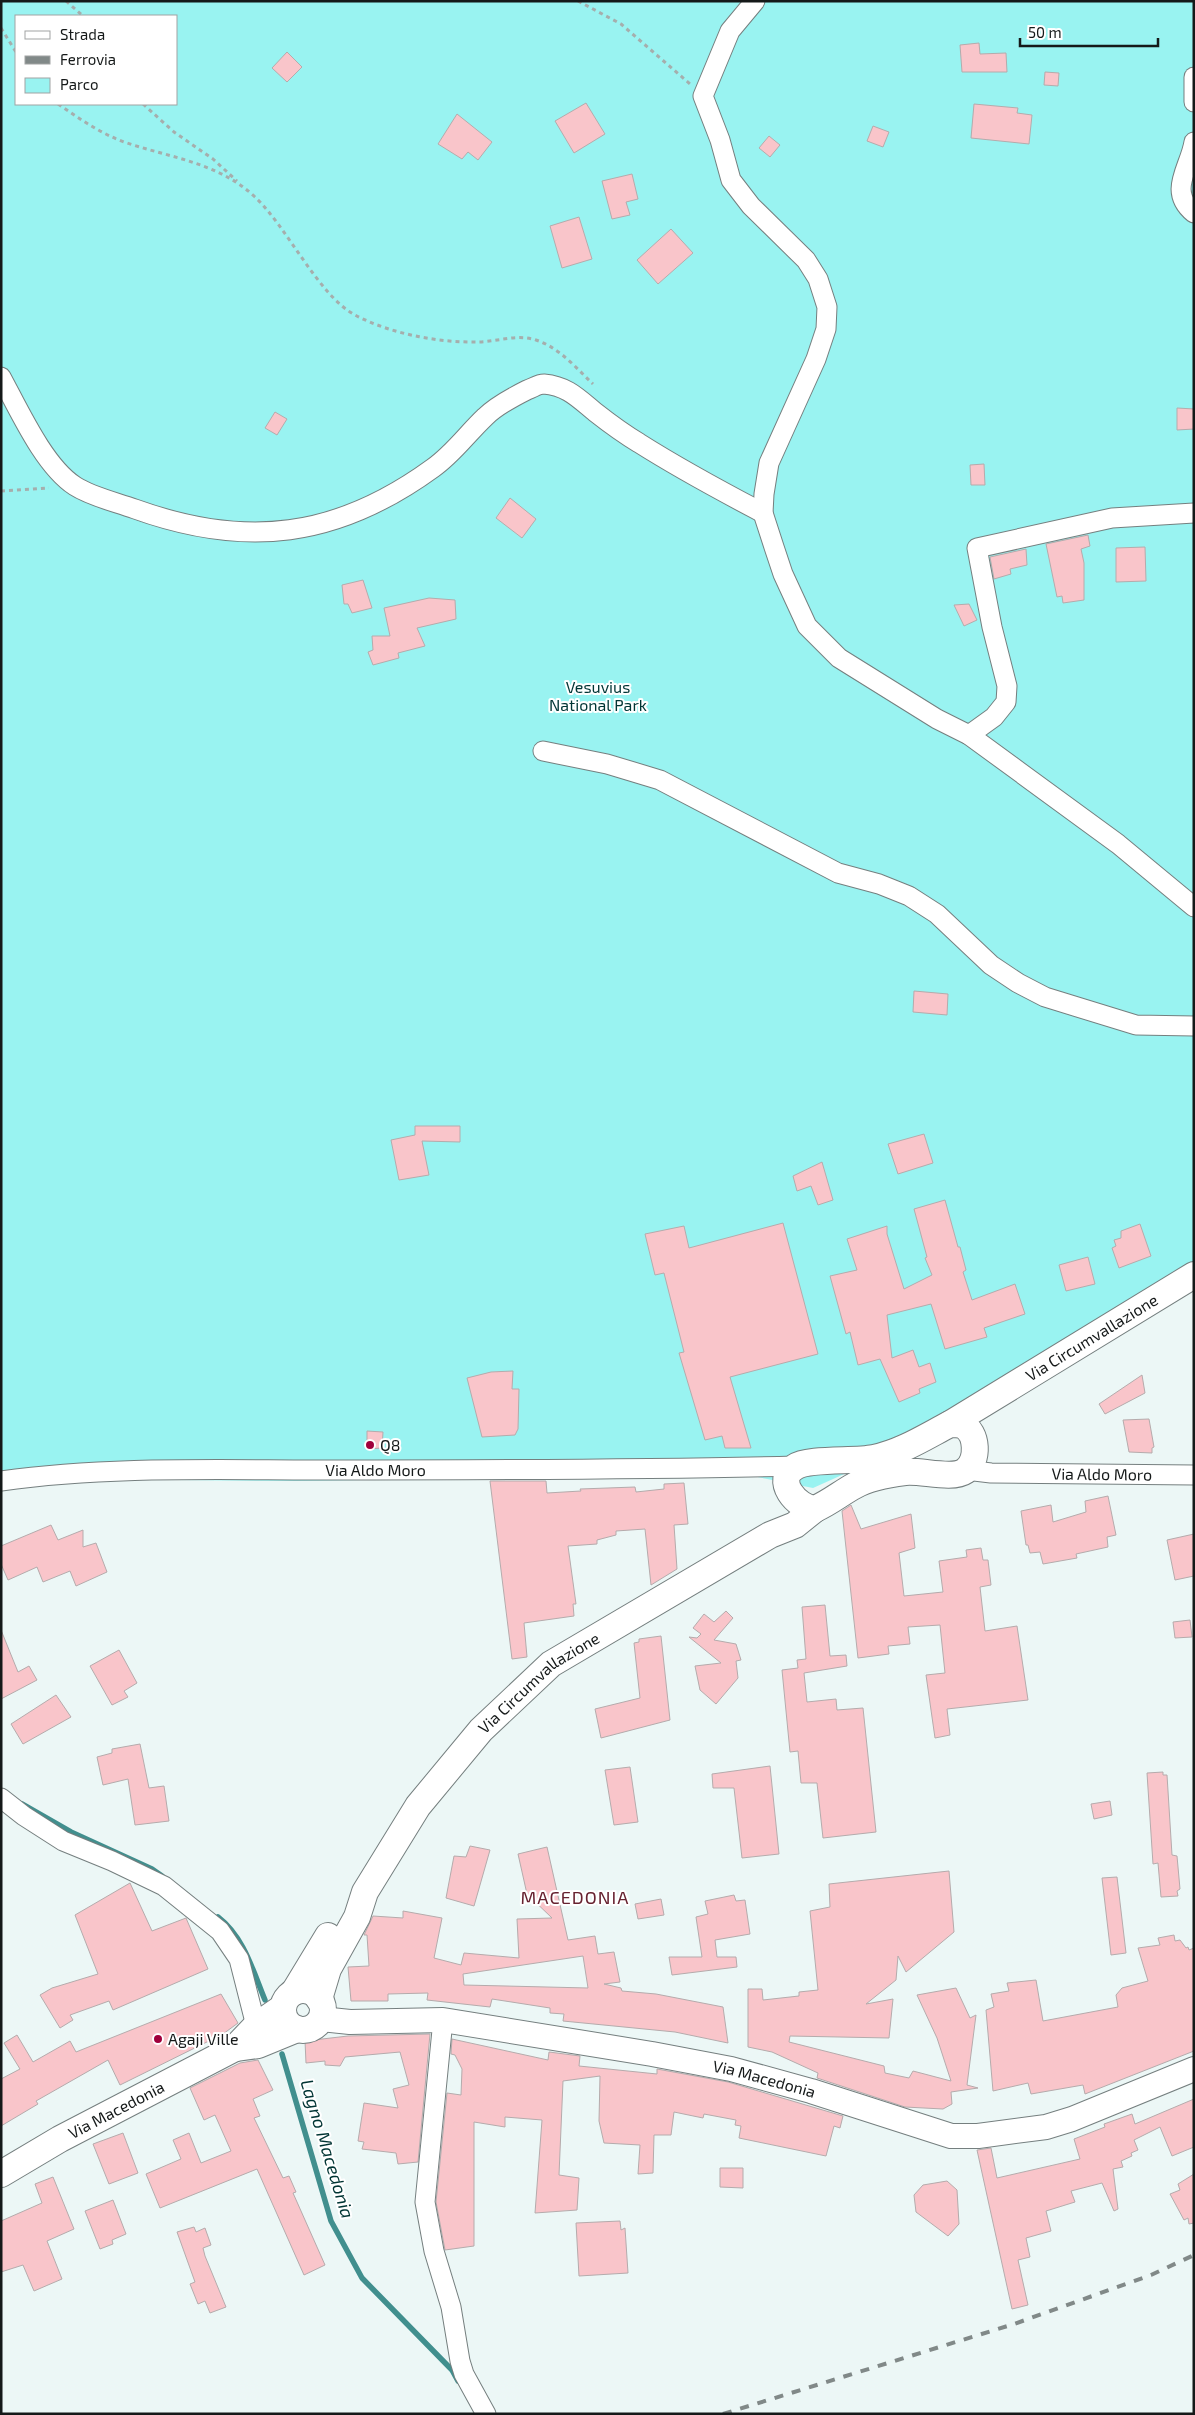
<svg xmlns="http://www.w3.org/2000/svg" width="1195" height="2415" font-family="'Exo 2',sans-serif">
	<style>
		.green { fill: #99f3f1; fill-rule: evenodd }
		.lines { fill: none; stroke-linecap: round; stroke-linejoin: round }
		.stream { stroke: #418f8e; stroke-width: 5.5 }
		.building { fill: #f9c5ca; stroke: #b5abac; fill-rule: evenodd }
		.minor-casing { stroke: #757f7f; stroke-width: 21 }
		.tertiary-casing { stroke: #757f7f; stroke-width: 26 }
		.secondary-casing { stroke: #757f7f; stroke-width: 28 }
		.path { stroke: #a5aead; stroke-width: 3; stroke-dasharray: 4 4; stroke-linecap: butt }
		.minor { stroke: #fff; stroke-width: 19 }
		.tertiary { stroke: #fff; stroke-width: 24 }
		.secondary { stroke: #fff; stroke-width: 26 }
		.rail { stroke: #818988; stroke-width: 4; stroke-dasharray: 9 9; stroke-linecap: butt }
		.poi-dot { fill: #a0003c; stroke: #fff; stroke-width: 2 }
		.labels { text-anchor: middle; stroke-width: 4; stroke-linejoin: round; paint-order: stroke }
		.park-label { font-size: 16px; fill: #003535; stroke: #fff }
		.street-label { font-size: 16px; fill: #151919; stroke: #fff }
		.poi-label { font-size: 16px; fill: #151919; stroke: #fff; text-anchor: start }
		.neighbourhood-label { font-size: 18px; letter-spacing: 1px; fill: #672230; stroke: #fff }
		.water-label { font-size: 18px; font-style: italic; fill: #003433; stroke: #fff }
	</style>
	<rect width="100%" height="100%" fill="#ecf7f6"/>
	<!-- green -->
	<path class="green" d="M1 1H1194V1288L929 1436 813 1488 742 1474 296 1481 72 1479 1 1491ZM16 16H176V104H16Z"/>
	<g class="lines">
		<!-- stream -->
		<path class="stream" d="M22 1804 71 1832 152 1869 162 1876
			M218 1917C244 1937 253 1971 265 2000
			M282 2054 331 2221 362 2278 452 2370 458 2381"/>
	</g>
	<!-- building -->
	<path class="building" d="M979 43 980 54 1006 53 1007 72H962L960 45Z
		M287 52 302 67 287 82 272 68Z
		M1045 72 1059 73 1058 86 1044 85Z
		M586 103 605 134 574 153 555 121Z
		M974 104 1018 108 1017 113 1032 115 1029 144 971 138Z
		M457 114 492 142 478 160 468 152 462 159 438 144Z
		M873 126 889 132 883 147 867 141Z
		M769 136 780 145 770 157 759 148Z
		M632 174 638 199 626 202 630 215 612 219 602 181Z
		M579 217 592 259 562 268 550 226Z
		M671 229 693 253 658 284 637 260Z
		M1177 408 1194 409V429L1177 430Z
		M275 412 287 419 277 435 265 428Z
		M984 464 985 485H971L970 465Z
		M510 498 536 519 522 538 496 518Z
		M1088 535 1090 546 1081 549 1084 563V600L1063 603 1062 596 1057 597 1046 544Z
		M1145 547 1146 581 1116 582V548Z
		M1026 549 1027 565 1010 569 1011 574 994 579 990 557Z
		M363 580 372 608 352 613 348 604H344L342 585Z
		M429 598 455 600 456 619 417 628 425 646 398 653 399 658 373 665 368 652 373 650 372 636H390L384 608Z
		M969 604 977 620 964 626 954 605Z
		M914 991 948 994 947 1015 913 1012Z
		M415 1126H460V1142L422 1141 429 1175 399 1180 391 1140 415 1135Z
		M924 1134 933 1163 898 1174 888 1144Z
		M822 1162 833 1200 818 1205 811 1186 797 1191 793 1176Z
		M945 1200 958 1247H960L966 1270 963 1272 972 1300 1015 1284 1025 1314 984 1328 987 1337 945 1349 931 1304 887 1315 892 1358 913 1350 919 1367 930 1363 936 1382 919 1389 920 1393 899 1402 880 1359 858 1365 850 1332 846 1334 830 1276 857 1270 847 1239 887 1226V1234L904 1289 932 1275 925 1258 927 1257 914 1209Z
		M783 1223 818 1354 730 1377 751 1448H725L722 1436 705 1440 679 1353 684 1352 664 1273 655 1275 645 1234 684 1226 689 1248Z
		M1140 1224 1151 1256 1119 1268 1112 1248 1116 1246 1114 1240 1121 1238V1231Z
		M1088 1257 1095 1284 1066 1291 1059 1265Z
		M513 1371 512 1389H519L518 1429 515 1435 482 1437 467 1378 491 1372Z
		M1142 1375 1145 1393 1105 1414 1099 1404Z
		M1149 1419 1154 1447 1152 1448V1453L1129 1452 1123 1420Z
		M367 1431 383 1432 382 1448 367 1449Z
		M490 1481H546L547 1493 581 1491 580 1489 635 1487 636 1492 664 1489V1484L684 1483 688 1524 674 1525 677 1569 651 1585 645 1529 616 1531V1535L597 1540V1544L568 1546 576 1604H573L574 1616 524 1623 527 1657 512 1659Z
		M1108 1496 1116 1535 1107 1537 1108 1547 1076 1554 1077 1558 1043 1564 1040 1552 1030 1553 1028 1545H1026L1021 1511 1051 1505 1053 1522 1086 1512 1085 1501Z
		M851 1505 861 1529 911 1514 915 1548 899 1553 904 1596 943 1592 939 1561 967 1557 966 1550 981 1548 983 1560H988L991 1585 980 1587 985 1631 1017 1626 1028 1700 947 1709 950 1735 935 1738 926 1675 945 1673 940 1625 908 1627 910 1644 888 1646 889 1654 858 1658 842 1511Z
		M51 1525 58 1540 83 1530V1547L96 1543 107 1572 76 1586 70 1571 43 1582 37 1567 8 1580 1 1564V1546Z
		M1194 1534V1576L1175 1580 1167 1540Z
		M825 1605 830 1656 846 1655 847 1666 804 1673 807 1702 836 1699 837 1710 863 1708 876 1832 823 1838 817 1783H801L798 1751 790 1752 782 1670 798 1668 797 1660 806 1659 802 1607Z
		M726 1611 733 1618 714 1640 736 1644 741 1660 736 1661 738 1678 716 1704 700 1690 695 1666 721 1663 689 1637 697 1638 701 1634 693 1628 704 1614 714 1622Z
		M1190 1620 1192 1637 1175 1638 1173 1622Z
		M1 1630 18 1672 29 1666 37 1680 1 1699Z
		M661 1636 670 1720 601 1738 595 1709 640 1698 634 1643 639 1642V1639Z
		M119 1650 137 1683 124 1691 128 1697 112 1705 90 1666Z
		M56 1695 71 1717 23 1744 11 1724Z
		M140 1744 149 1788 164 1786 169 1821 135 1825 128 1779 103 1785 97 1757 112 1753V1749Z
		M770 1766 779 1854 742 1858 734 1788H713L712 1774Z
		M630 1767 638 1822 614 1825 605 1770Z
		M1163 1772V1775H1167L1172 1855 1177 1856 1180 1889 1177 1891 1178 1896 1161 1897 1158 1863 1153 1864 1147 1773Z
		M1110 1801 1112 1815 1094 1819 1091 1804Z
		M470 1846 490 1850 474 1906 446 1898 454 1856 466 1857Z
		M547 1847 568 1940 595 1936 598 1954 614 1952 620 1982 604 1984 621 1988 622 1991 656 1994 723 2007 728 2043 675 2032 563 2021 564 2014 550 2013V2008L492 1999 490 2007 427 2000 428 1993 388 1994V2001H351L348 1967 369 1966 367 1935H364L373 1916 403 1918V1911L442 1918 434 1958 461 1965 464 1953 519 1958 517 1919 552 1918 527 1894 518 1854ZM583 1956 588 1988 464 1985 463 1974Z
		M949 1871 954 1932 906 1972 898 1956 896 1980 866 2004 893 1999 889 2038 790 2036 789 2042 884 2066 885 2073 909 2078 913 2071 951 2081 937 2038 917 1995 956 1988 970 2018 976 2015 967 2085 978 2088 951 2092 952 2104 943 2109 905 2107 817 2078 818 2073 772 2052 748 2047V1989H762L763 2000 799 1996V1992L818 1990 810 1911 830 1907 829 1884Z
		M1117 1877 1126 1953 1111 1955 1102 1878Z
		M130 1883 152 1931 186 1918 208 1969 113 2010 109 2001 70 2015 73 2020 60 2028 40 1995 52 1988 98 1974 75 1915Z
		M734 1895 736 1901 745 1900 750 1934 715 1940 717 1957H736L737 1967 672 1975 669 1957H702L696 1917 708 1914 705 1901Z
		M661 1899 664 1915 638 1919 635 1904Z
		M1174 1935 1175 1941 1180 1940 1186 1948 1188 1947 1189 1950 1194 1948V2051L1085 2094 1083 2085 1031 2094 1028 2083 993 2091 986 2010 994 2007 991 1994 1009 1991 1007 1983 1036 1980 1043 2021 1118 2007 1116 1995 1122 1988 1148 1981 1138 1948 1160 1945 1158 1938Z
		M221 1994 238 2023 223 2034 120 2085 108 2060 36 2101 38 2104 1 2126V2079L20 2069 4 2043 17 2035 33 2062 70 2041 76 2052Z
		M430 2034 418 2162 398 2164 396 2153 362 2149 364 2142 358 2141 364 2103 398 2108 393 2089 409 2085 400 2052 345 2057 340 2066 325 2065V2061L306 2063 305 2041 348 2036Z
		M452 2039 548 2060 549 2052 580 2056 579 2066 657 2074V2069L728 2082 843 2116 840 2128 834 2126 826 2156 739 2138 741 2126 735 2125 736 2120 704 2114 703 2118 674 2112 671 2135H654L653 2173 638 2174 640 2145 604 2143 599 2121 600 2076 563 2081 559 2175 579 2178 577 2210 535 2213 542 2120 505 2117V2127L474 2122V2246L445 2250 436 2202 447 2093 461 2095 462 2069 455 2055 451 2054Z
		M258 2060 273 2090 253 2099 260 2116 254 2118 283 2178 289 2176 296 2192 293 2193 325 2265 304 2275 257 2169 160 2208 146 2174 181 2159 173 2140 189 2133 201 2163 231 2151 215 2115 204 2120 190 2088 240 2063Z
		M1194 2099V2147L1172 2156 1160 2127 1134 2140 1138 2150 1131 2153 1132 2156 1121 2161 1123 2167 1113 2169 1118 2209 1114 2211 1102 2183 1071 2191 1075 2202 1046 2211 1051 2231 1026 2238 1030 2257 1018 2260 1028 2305 1012 2309 977 2150 991 2148 997 2178 1080 2159 1074 2139 1105 2127 1104 2124 1132 2114 1135 2124Z
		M123 2133 138 2173 109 2184 93 2144Z
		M720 2168H743V2188L720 2187Z
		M1194 2174V2223L1189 2224 1188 2218 1184 2220 1170 2194 1180 2190 1178 2184Z
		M53 2177 74 2229 47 2241 62 2279 34 2291 23 2265 1 2272V2221L42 2203 35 2184Z
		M947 2181 957 2190 959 2224 948 2236 916 2212 914 2195 923 2185Z
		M113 2200 126 2234 112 2240 113 2244 100 2249 85 2211Z
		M620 2221 621 2230 625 2228 628 2273 579 2276 576 2223Z
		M194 2227 196 2232 205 2228 211 2245 203 2248 205 2256 226 2307 210 2313 205 2301 198 2304 190 2284 195 2282 177 2232Z"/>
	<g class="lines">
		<!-- minor casing -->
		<g class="minor-casing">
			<g id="minor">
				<path d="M755 1 730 31 703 96 720 140 731 180 751 206 806 260 818 279 827 307 826 329 816 359 769 463 764 494 763 513 774 547 783 574 807 626 839 658 937 719 969 735 1118 844 1194 907"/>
				<path d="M1194 77V102"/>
				<path d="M1194 142C1190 168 1167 191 1194 213"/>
				<path d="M1 377C19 410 44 466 75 486 92 497 116 502 135 509 246 549 337 538 433 468 453 454 467 434 485 417 496 406 513 397 527 390 533 388 538 384 544 384 567 386 578 398 595 412 609 423 624 434 639 443 680 469 721 491 763 513"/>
				<path d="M969 735 994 717 1006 702 1007 686 992 627 977 548 1112 518 1194 513"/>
				<path d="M543 751 607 764 660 780 838 873 879 884 909 896 937 914 991 965 1018 983 1045 997 1136 1025 1194 1026"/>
				<path id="s1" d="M966 1470 991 1473 1194 1475"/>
				<path id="s2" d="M1 1481C108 1466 217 1470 324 1470 481 1470 638 1470 795 1466"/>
				<path d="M1 1798 24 1816 63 1841 112 1861 164 1886 220 1931 239 1959 256 2026"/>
				<path d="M443 2020 425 2202 434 2251 451 2307 460 2361 464 2374 486 2414"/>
			</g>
		</g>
		<!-- tertiary casing -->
		<g class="tertiary-casing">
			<g id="tertiary">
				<path id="s3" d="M321 2019 350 2022 443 2020 652 2054 731 2069 811 2091 951 2136H978L1046 2127 1072 2119 1194 2069"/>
			</g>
		</g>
		<!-- secondary casing -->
		<g class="secondary-casing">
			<g id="secondary">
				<path d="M950 1424C954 1424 958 1424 962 1425 978 1432 979 1461 965 1471 952 1480 921 1470 905 1472 888 1474 869 1477 854 1486 841 1493 829 1503 815 1509 797 1508 773 1480 795 1467 808 1458 855 1462 874 1458 902 1452 925 1437 950 1424Z"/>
				<path id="s4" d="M950 1424 1194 1275"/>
				<circle cx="303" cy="2010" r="20"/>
				<path d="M294 1992 328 1936"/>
				<path id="s5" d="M319 1999 328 1969 357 1917 365 1892 418 1806 481 1730 551 1664 770 1535 795 1525 815 1509"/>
				<path d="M235 2048 258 2045 297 2029"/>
				<path id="s6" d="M1 2174 60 2139 235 2048 256 2026 282 2008"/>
			</g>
		</g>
		<!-- path -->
		<path class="path" d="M66 1 83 16
			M578 1 621 24 690 84
			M1 28 16 52
			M58 104C80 119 101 134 127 143 172 158 219 163 255 197 287 227 319 296 355 315 391 334 439 343 480 342 499 341 518 334 536 340 560 348 576 368 593 384
			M143 104 174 132 213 159 237 181
			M1 491 49 488"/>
		<!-- minor -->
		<use href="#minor" class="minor"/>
		<!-- tertiary -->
		<use href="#tertiary" class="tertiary"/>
		<!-- secondary -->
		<use href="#secondary" class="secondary"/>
		<!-- rail -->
		<path class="rail" d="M723 2414 1014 2324 1151 2275 1194 2255"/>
	</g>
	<!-- markers -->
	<g class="poi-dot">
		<circle cx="370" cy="1445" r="5"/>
		<circle cx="158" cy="2039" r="5"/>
	</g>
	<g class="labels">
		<!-- park labels -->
		<g class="park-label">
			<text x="598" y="693">Vesuvius<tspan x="598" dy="18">National Park</tspan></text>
		</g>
		<!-- street labels -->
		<g class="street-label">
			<text dy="6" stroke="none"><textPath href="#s4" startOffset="166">Via Circumvallazione</textPath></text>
			<text dy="6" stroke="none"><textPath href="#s2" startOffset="375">Via Aldo Moro</textPath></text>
			<text dy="6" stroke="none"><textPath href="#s1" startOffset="136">Via Aldo Moro</textPath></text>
			<text dy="6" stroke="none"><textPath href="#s5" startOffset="392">Via Circumvallazione</textPath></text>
			<text dy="6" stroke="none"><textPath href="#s3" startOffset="449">Via Macedonia</textPath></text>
			<text dy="6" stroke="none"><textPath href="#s6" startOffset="132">Via Macedonia</textPath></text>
		</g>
		<!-- poi labels -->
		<g class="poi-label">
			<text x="380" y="1451">Q8</text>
			<text x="168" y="2045">Agaji Ville</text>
		</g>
		<!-- neighbourhood labels -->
		<g class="neighbourhood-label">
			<text x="575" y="1904">MACEDONIA</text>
		</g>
		<!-- water labels -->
		<g class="water-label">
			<text transform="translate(327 2149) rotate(73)" y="6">Lagno Macedonia</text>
		</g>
	</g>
	<!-- border -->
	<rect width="1195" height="2415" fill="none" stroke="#151919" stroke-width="5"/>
	<!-- legend -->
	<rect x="15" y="15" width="162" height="90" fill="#ffffff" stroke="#a1a3a3"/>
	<rect x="25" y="31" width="25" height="8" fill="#ffffff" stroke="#a1a3a3"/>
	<text x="60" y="40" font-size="15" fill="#151919">Strada</text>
	<rect x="25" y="56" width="25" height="8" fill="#818988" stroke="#a1a3a3"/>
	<text x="60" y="65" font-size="15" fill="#151919">Ferrovia</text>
	<rect x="25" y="78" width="25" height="15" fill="#99f3f1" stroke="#a1a3a3"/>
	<text x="60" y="90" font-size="15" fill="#151919">Parco</text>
	<!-- scale -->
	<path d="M1020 38v8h138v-8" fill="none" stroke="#151919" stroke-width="2.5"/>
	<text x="1028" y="38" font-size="15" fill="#151919" stroke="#ffffff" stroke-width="4" paint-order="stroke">50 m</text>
</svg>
